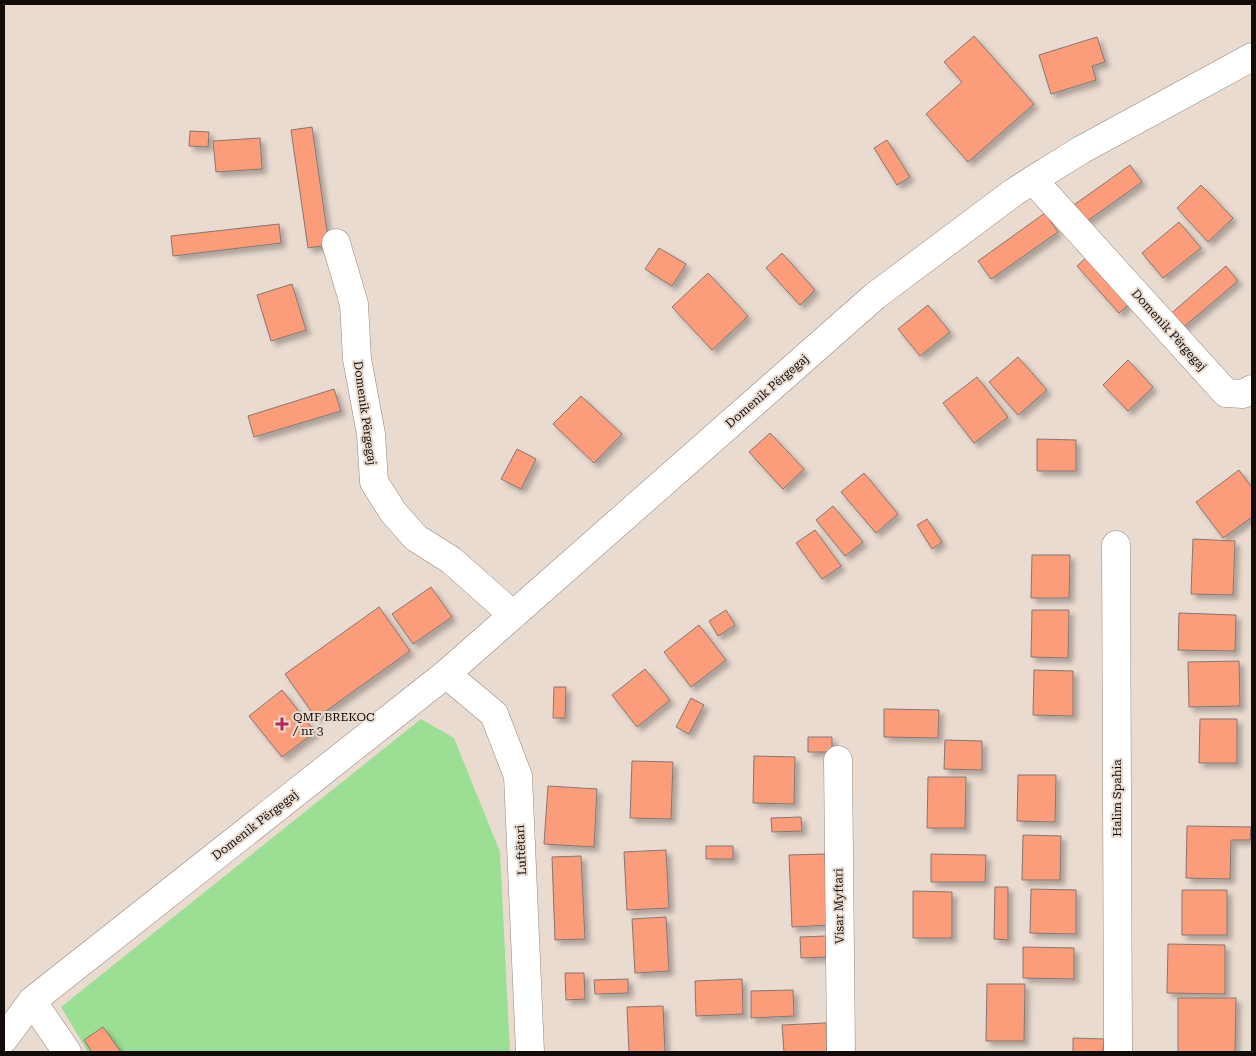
<svg xmlns="http://www.w3.org/2000/svg" width="1256" height="1056" font-family="'Roboto Serif',serif">
	<style>
		.green { fill: #9bdf94 }
		.building { fill: #fb9c7a; stroke: #867670; filter: url(#shadow) }
		.lines { fill: none; stroke-linecap: round; stroke-linejoin: round }
		.minor-casing { stroke: #95877d; stroke-width: 29 }
		.major-casing { stroke: #95877d; stroke-width: 29 }
		.minor { stroke: #fff; stroke-width: 28 }
		.major { stroke: #fff; stroke-width: 28 }
		.poi-dot { fill: #b4255a; stroke: #eadbd0; stroke-width: 2 }
		.labels { text-anchor: middle; stroke-width: 4; stroke-linejoin: round; paint-order: stroke }
		.street-label { font-size: 12px; fill: #120d0a; stroke: #eadbd0 }
		.poi-label { font-size: 12px; fill: #120d0a; stroke: #eadbd0; text-anchor: start }
	</style>
	<defs>
		<filter id="shadow"><feDropShadow dx="4.5" dy="4.5" stdDeviation="2.5" flood-color="#0004"/></filter>
	</defs>
	<rect width="100%" height="100%" fill="#eadbd0"/>
	<!-- green -->
	<path class="green" d="M421 719 454 738 500 852 510 1052H88L61 1007Z"/>
	<!-- building -->
	<path class="building" d="M974 36 1034 104 968 162 926 114 962 82 944 62Z
		M1097 37 1105 62 1092 66 1096 80 1051 94 1039 55Z
		M312 127 329 245 308 248 291 130Z
		M190 131 209 132 208 147 189 146Z
		M260 138 262 169 216 172 213 141Z
		M887 140 910 177 897 185 874 148Z
		M1130 165 1142 182 1083 224 1071 207Z
		M1201 185 1233 218 1208 242 1177 208Z
		M1045 213 1058 232 991 279 978 261Z
		M1179 222 1201 248 1163 278 1142 253Z
		M279 224 281 243 173 256 171 236Z
		M659 248 686 264 672 286 645 269Z
		M782 253 815 290 800 305 766 268Z
		M1087 257 1129 304 1119 313 1077 266Z
		M1226 266 1238 281 1180 330 1168 316Z
		M708 273 748 316 712 350 672 307Z
		M292 284 306 330 271 341 257 295Z
		M928 305 950 332 920 356 898 329Z
		M1018 357 1047 390 1018 415 989 382Z
		M1128 360 1153 387 1128 411 1103 385Z
		M977 377 1008 417 974 443 943 403Z
		M334 389 341 411 254 437 248 416Z
		M581 396 622 434 594 463 553 424Z
		M770 433 804 469 783 489 749 452Z
		M1037 439 1076 440V471H1037Z
		M517 449 536 459 521 489 501 479Z
		M1239 470 1252 488V517L1223 538 1196 502Z
		M864 473 898 514 876 533 841 492Z
		M833 506 863 542 845 556 816 520Z
		M927 519 942 542 932 549 917 525Z
		M815 530 841 566 822 579 796 543Z
		M1193 539 1235 541 1233 595 1191 594Z
		M1032 555H1070L1069 598H1031Z
		M431 587 452 617 413 644 392 614Z
		M379 607 410 651 316 718 285 674Z
		M726 610 735 625 718 636 709 621Z
		M1032 610H1069L1068 658 1031 657Z
		M1179 613 1236 615 1235 651 1178 650Z
		M699 625 726 660 691 687 664 652Z
		M1239 661 1240 706 1189 707 1188 662Z
		M645 669 670 700 637 727 612 695Z
		M1034 670 1073 671V716L1033 715Z
		M554 687H566L565 718H553Z
		M282 690 315 732 282 757 249 716Z
		M691 698 704 705 689 734 676 727Z
		M884 709 939 710 938 738 884 737Z
		M1200 719H1237V763H1199Z
		M808 737H832V752H808Z
		M945 740 982 741V770L944 769Z
		M754 756 795 757 794 804 753 803Z
		M632 761 673 762 671 819 630 818Z
		M1018 775H1056L1055 822 1017 821Z
		M928 777H966L965 828H927Z
		M548 786 597 789 594 847 544 844Z
		M801 817 802 831 772 832 771 818Z
		M1187 826 1251 827 1250 840H1231L1230 879 1186 878Z
		M1023 835 1061 836 1060 880H1022Z
		M706 846H733V859H706Z
		M666 850 669 908 627 910 624 852Z
		M825 854 828 925 792 927 789 855Z
		M931 854 986 855 985 882H931Z
		M581 856 585 939 555 940 552 857Z
		M995 887H1008V940L994 939Z
		M1031 889 1076 890V934L1030 933Z
		M1182 890H1227V935H1182Z
		M913 891 952 892V938H913Z
		M666 917 669 971 635 973 632 919Z
		M826 936V957L801 958 800 937Z
		M1168 944 1225 945V994L1167 993Z
		M1023 947 1074 948V979L1023 978Z
		M565 973H584L585 999 566 1000Z
		M628 979V993L595 994 594 980Z
		M742 979 743 1014 696 1016 695 981Z
		M987 984H1025L1024 1041H986Z
		M793 990 794 1016 751 1018V991Z
		M1178 998H1236L1235 1052H1178Z
		M663 1006 665 1052H629L627 1007Z
		M826 1023 827 1052H784L782 1025Z
		M103 1027 121 1052H92L84 1040Z
		M1073 1038 1104 1039 1103 1052H1073Z"/>
	<g class="lines">
		<!-- minor casing -->
		<g class="minor-casing">
			<path id="minor" d="M1033 180 1226 393 1243 394 1252 389
				M336 243 354 304 357 359 371 434 374 482 393 512 416 538 451 560 513 615
				M1116 545 1118 1052
				M446 674 494 714 518 776 530 1052
				M838 760 841 1052
				M32 1001 67 1052"/>
		</g>
		<!-- major casing -->
		<g class="major-casing">
			<path id="major" d="M4 1039 32 1001 446 674 875 296 1014 192 1044 173 1081 150 1252 57"/>
		</g>
		<!-- minor -->
		<use href="#minor" class="minor"/>
		<!-- major -->
		<use href="#major" class="major"/>
	</g>
	<!-- markers -->
	<path class="poi-dot" d="M279.5 716.5h5v5h5v5h-5v5h-5v-5h-5v-5h5z"/>
	<g class="labels">
		<!-- street labels -->
		<g class="street-label">
			<text transform="translate(1169 330) rotate(48)" y="4">Domenik Përgegaj</text>
			<text transform="translate(767 391) rotate(-41)" y="4">Domenik Përgegaj</text>
			<text transform="translate(365 413) rotate(82)" y="4">Domenik Përgegaj</text>
			<text transform="translate(1117 798) rotate(-90)" y="4">Halim Spahia</text>
			<text transform="translate(255 825) rotate(-38)" y="4">Domenik Përgegaj</text>
			<text transform="translate(521 850) rotate(-93)" y="4">Luftëtari</text>
			<text transform="translate(839 906) rotate(-91)" y="4">Visar Myftari</text>
		</g>
		<!-- poi labels -->
		<g class="poi-label">
			<text x="293" y="721">QMF BREKOC<tspan x="293" dy="14">/ nr 3</tspan></text>
		</g>
	</g>
	<!-- border -->
	<rect width="1256" height="1056" fill="none" stroke="#120d0a" stroke-width="10"/>
</svg>
